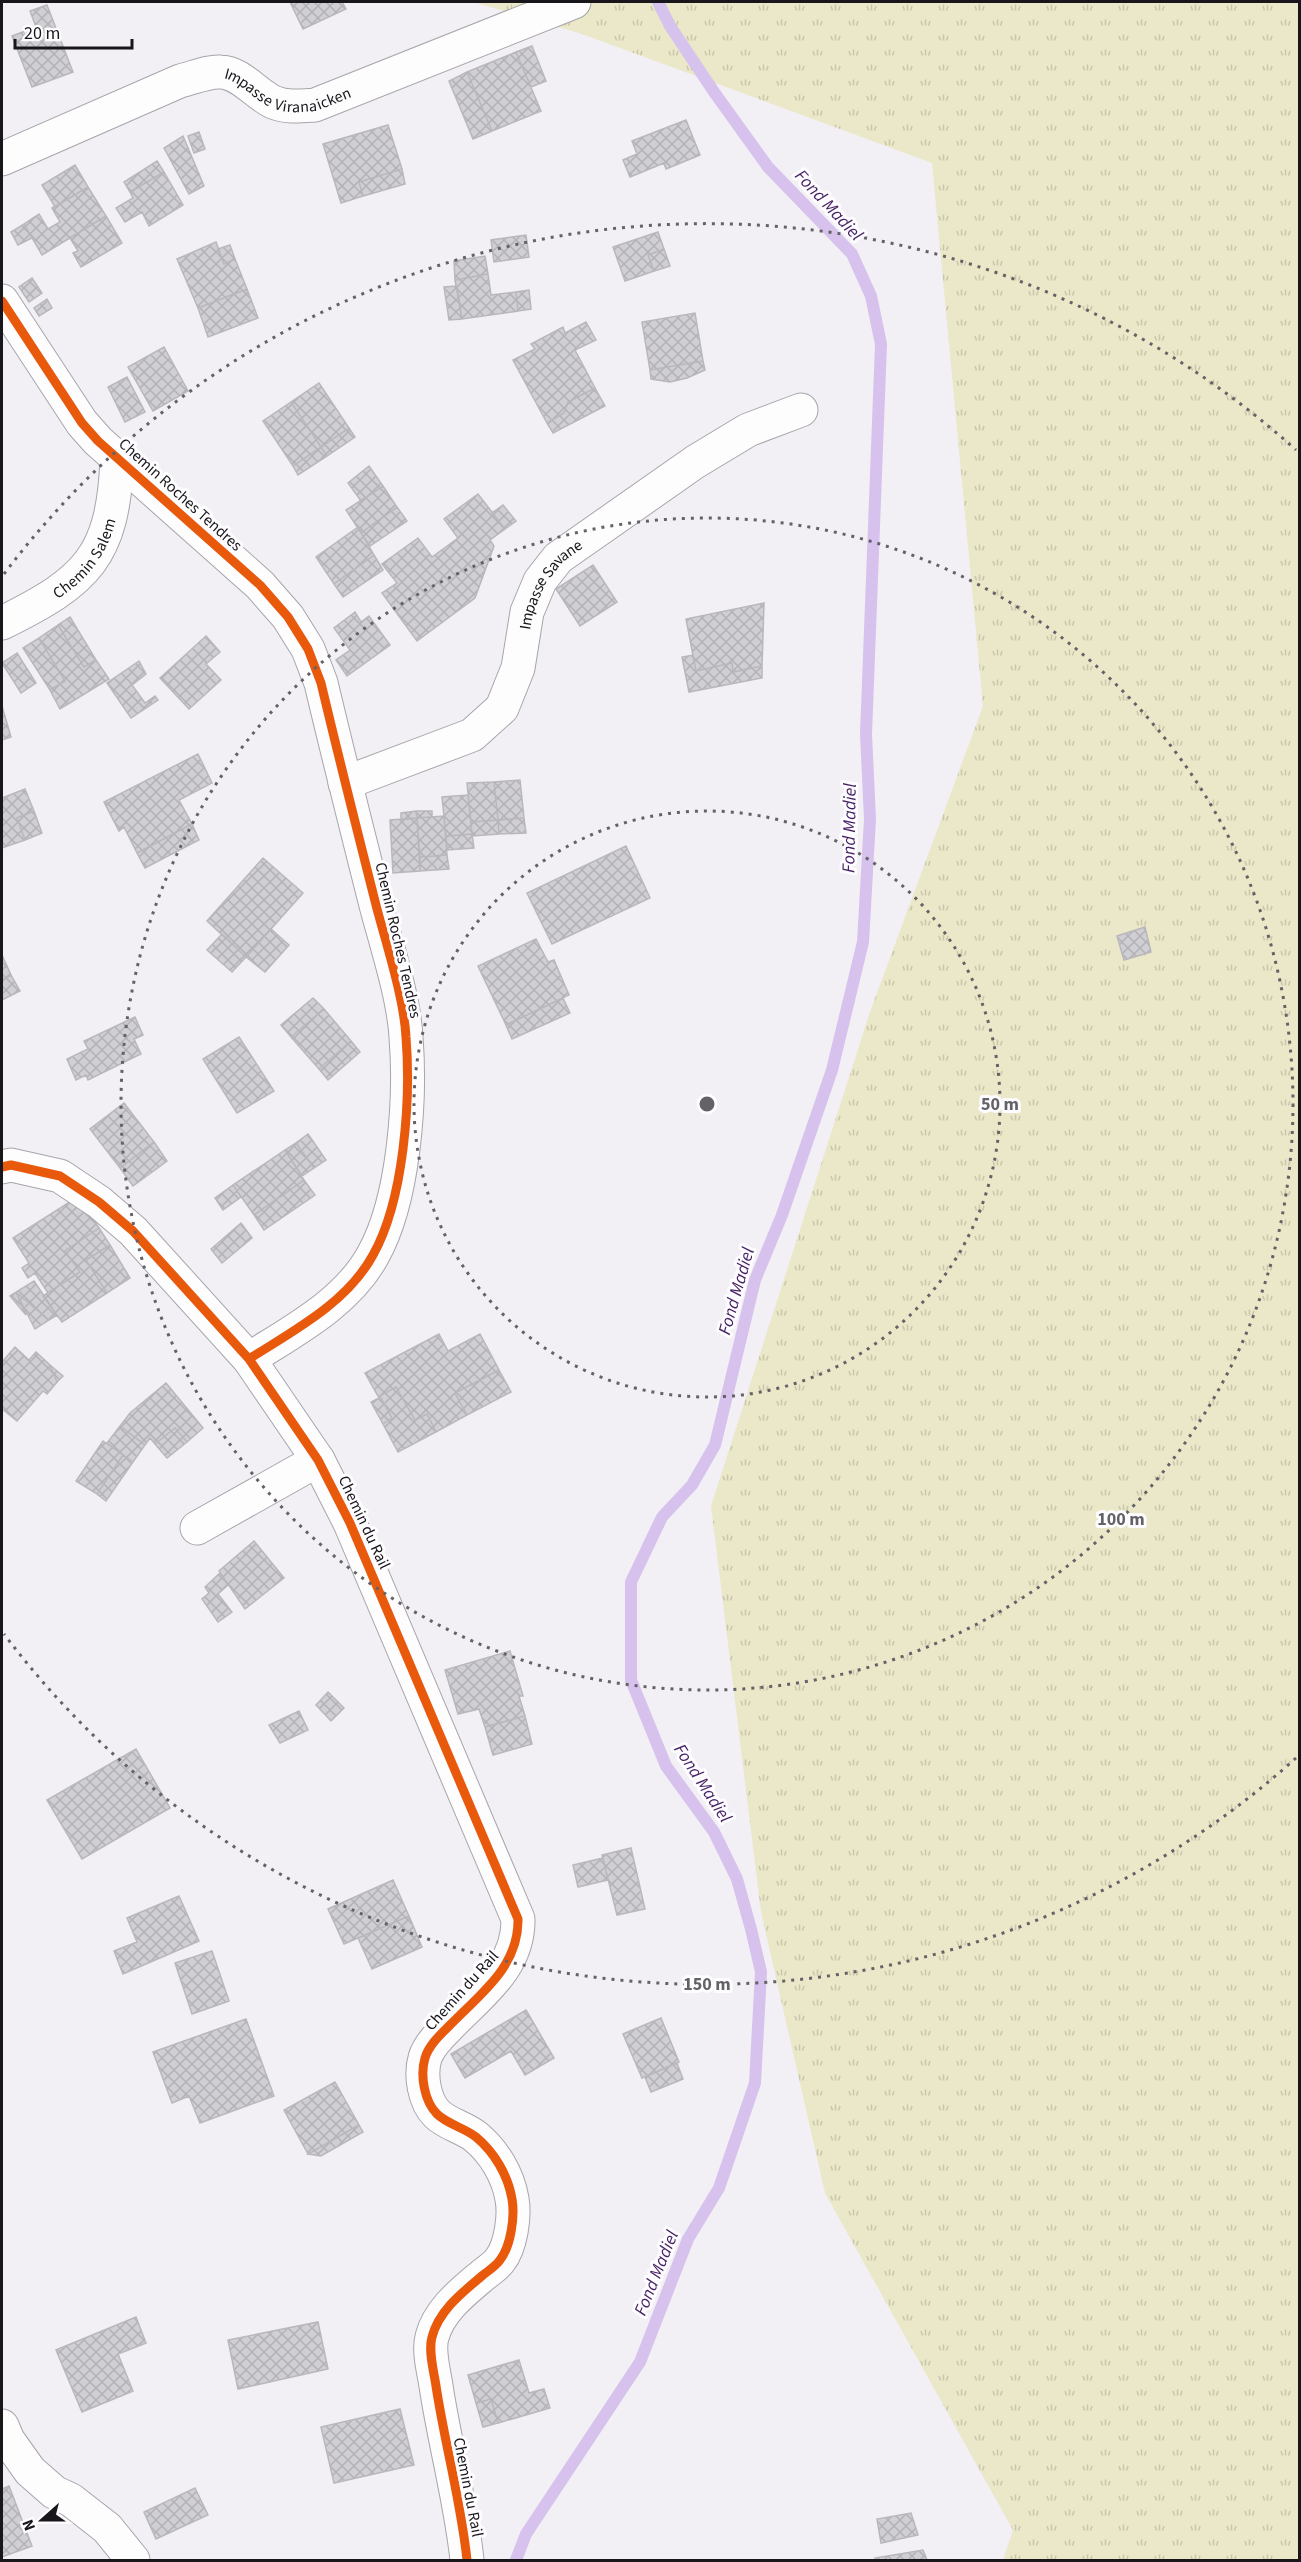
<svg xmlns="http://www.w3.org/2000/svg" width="1301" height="2562" font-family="'Source Sans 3',sans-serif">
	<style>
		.grass { fill: url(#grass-tufts) }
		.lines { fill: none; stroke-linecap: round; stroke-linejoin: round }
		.stream { stroke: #d6c2ed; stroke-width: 12 }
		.building { fill: url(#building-cross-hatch); stroke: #bab7bc; stroke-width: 1.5 }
		.minor-casing { stroke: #a7a5aa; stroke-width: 35 }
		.minor { stroke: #fdfdfe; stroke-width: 33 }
		.cycleway-casing { stroke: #fdfcfe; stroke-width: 13 }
		.cycleway { stroke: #e8590c; stroke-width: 9 }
		.ring { fill: none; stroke: #646267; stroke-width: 3; stroke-dasharray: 3 6 }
		.labels { text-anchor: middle; stroke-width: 6; stroke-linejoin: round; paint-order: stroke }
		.street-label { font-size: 16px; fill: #18161a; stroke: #fdfcfe }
		.water-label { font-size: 18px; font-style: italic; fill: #441f63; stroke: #fdfcfe }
		.centre { fill: #646267; stroke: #fdfcfe; stroke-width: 3 }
		.ring-label { font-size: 18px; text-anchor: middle; font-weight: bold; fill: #646267; stroke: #fdfcfe; stroke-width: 6; stroke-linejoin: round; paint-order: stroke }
	</style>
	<defs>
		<pattern id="grass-tufts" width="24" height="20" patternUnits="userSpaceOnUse" patternTransform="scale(1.5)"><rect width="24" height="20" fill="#ebe8c9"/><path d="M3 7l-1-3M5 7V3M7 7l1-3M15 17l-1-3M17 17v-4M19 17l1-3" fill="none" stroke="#c9c6ac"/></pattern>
		<pattern id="building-cross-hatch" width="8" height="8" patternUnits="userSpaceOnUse" patternTransform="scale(1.5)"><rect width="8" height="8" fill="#d0cfd3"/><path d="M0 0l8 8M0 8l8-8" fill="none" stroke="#b2b1b5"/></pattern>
	</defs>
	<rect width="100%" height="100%" fill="#f2eff5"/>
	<!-- grass -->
	<path class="grass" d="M473 2H1299V2560H1003L1013 2530 825 2193 761 1912 711 1506 870 1012 983 706 932 163 582 34Z"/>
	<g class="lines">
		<!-- stream -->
		<path class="stream" d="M516 2560 526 2534 640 2362 688 2239 719 2188 755 2083 761 1972 751 1929 737 1879 714 1832 666 1766 631 1680V1582L662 1517 692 1485 715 1445 755 1280 782 1215 832 1070 863 942 870 819 866 734 881 344 871 296 852 254 768 167 714 92 670 26 658 2"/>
	</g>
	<!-- building -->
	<path class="building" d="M290 2H342L346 9 303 29Z
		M47 5 73 72 32 87 12 36 36 27 30 11Z
		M532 46 546 81 531 87 516 52Z
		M516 52 541 111 492 131 467 72Z
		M467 72 492 131 473 139 449 81Z
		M686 120 700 155 666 169 664 163 630 177 623 160 637 154 632 141Z
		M388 125 402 169 359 182 363 196 341 203 323 144Z
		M199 132 205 149 194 153 188 136Z
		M183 136 204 186 189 194 164 148Z
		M157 161 164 172 130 192 124 182Z
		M75 165 88 187 55 207 42 185Z
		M402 169 405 184 363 196 359 182Z
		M164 172 183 205 149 226 142 212 125 222 116 208 133 198 130 192Z
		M88 187 106 216 42 255 24 224 39 214 48 229 60 222 52 208Z
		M106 216 122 243 81 267 73 253 78 251 70 238Z
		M24 224 32 238 18 245 11 232Z
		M658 232 664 249 648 255 654 271 625 281 613 247Z
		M526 235 529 257 494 262 491 240Z
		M216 242 224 264 235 259 247 289 198 308 177 259Z
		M230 245 235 259 224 264 218 249Z
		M664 249 670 266 654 271 648 255Z
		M485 256 488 274 455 280 454 261Z
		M488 274 491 295 516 292 518 311 462 319 455 280Z
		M32 278 42 293 29 302 19 287Z
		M457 286 462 319 449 320 444 287Z
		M247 289 258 318 208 337 198 308Z
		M529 290 531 309 518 311 516 292Z
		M47 299 52 308 39 316 34 308Z
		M695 313 703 361 650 370 642 322Z
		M586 322 596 340 575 350 595 388 568 402 564 413 547 423 513 360 535 349 531 344 563 327 565 333Z
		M164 347 188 391 153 411 128 367Z
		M703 361 705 370 687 378 670 382 651 379 650 370Z
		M127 377 145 412 125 422 108 387Z
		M319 383 349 428 321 447 291 402Z
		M595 388 605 406 553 433 547 423 564 413 568 402Z
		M291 402 321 447 293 466 263 421Z
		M349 428 355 437 327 456 321 447Z
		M321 447 327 456 298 475 293 466Z
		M369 466 383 486 361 501 348 483Z
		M383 486 397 507 361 533 346 510Z
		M478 494 505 529 490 540 494 546 475 598 417 641 382 593 397 583 382 564 418 538 432 557 458 538 444 519Z
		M503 505 516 521 505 529 492 513Z
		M397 507 407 521 370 546 361 533Z
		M358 527 374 555 334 584 316 557Z
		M374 555 383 570 343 597 334 584Z
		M593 565 617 602 580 626 556 589Z
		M764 603 762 666 733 672 732 663 696 671 686 619Z
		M355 612 361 622 369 616 390 645 347 676 336 660 350 650 334 628Z
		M70 617 96 660 84 667 58 625Z
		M58 625 84 667 96 660 109 679 60 709 50 690 65 681 39 638Z
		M206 636 220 652 206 664 221 680 189 709 160 678Z
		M39 638 65 681 50 690 23 648Z
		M17 653 36 683 21 693 2 663Z
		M693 655 696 671 732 663 733 672 762 666V678L689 692 682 657Z
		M139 661 146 674 132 685 145 703 155 696 158 700 131 718 107 683Z
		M2 706 11 737 2 740Z
		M198 754 212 783 179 800 192 824 137 853 124 827 119 831 104 802Z
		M520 780 524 818 498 820 494 782Z
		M494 782 498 820 471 822 467 783Z
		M25 789 34 811 17 818 25 840 2 848V798Z
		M468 795 472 834 446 836 442 797Z
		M34 811 42 833 25 840 17 818Z
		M416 811H432V817L417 818Z
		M416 811 417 818 401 820V813Z
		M444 816 447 855 420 857 417 818Z
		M417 818 420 871 393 873 390 820Z
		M524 818 526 833 499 834 498 820Z
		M498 820 499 834 472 836 471 822Z
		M192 824 199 840 145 868 137 853Z
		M472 834 474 848 447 850 446 836Z
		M626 846 650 898 552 944 527 893Z
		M447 855 449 869 420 871V857Z
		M263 858 303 893 246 957 207 921Z
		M1145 927 1151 952 1124 960 1117 936Z
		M271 929 289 945 265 972 246 957Z
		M222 934 246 957 232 972 207 950Z
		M536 939 548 962 554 960 569 995 506 1025 478 966Z
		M2 955 11 975 2 980Z
		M11 975 20 991 2 1000V980Z
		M313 998 324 1009 291 1037 281 1025Z
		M563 998 570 1013 512 1039 506 1025Z
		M324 1009 351 1041 319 1069 291 1037Z
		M135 1017 143 1035 134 1039 141 1054 88 1080 86 1075 76 1080 67 1059 88 1049 84 1041Z
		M239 1037 274 1091 237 1113 203 1059Z
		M351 1041 360 1052 328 1080 319 1069Z
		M124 1103 154 1142 120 1168 90 1129Z
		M308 1134 326 1160 314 1168 296 1143Z
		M154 1142 167 1161 133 1186 120 1168Z
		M296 1143 314 1168 302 1176 285 1150Z
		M285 1150 304 1180 254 1215 233 1185Z
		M304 1180 315 1195 264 1230 254 1215Z
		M233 1185 241 1197 223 1210 215 1198Z
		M79 1196 99 1228 65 1251 80 1272 48 1293 35 1273 28 1278 22 1268 29 1263 13 1238Z
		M241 1223 252 1238 222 1263 211 1249Z
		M99 1228 110 1245 86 1260 107 1293 62 1322 43 1296 80 1272 65 1251Z
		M110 1245 130 1278 107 1293 86 1260Z
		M34 1281 57 1315 49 1320 16 1292Z
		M16 1292 26 1315 10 1296Z
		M16 1292 49 1320 35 1329Z
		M439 1334 448 1351 480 1334 499 1370 455 1393 467 1415 436 1432 427 1414 415 1420 396 1387 380 1396 392 1418 383 1424 371 1402 379 1398 365 1373Z
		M15 1347 29 1360 36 1352 50 1365 57 1382 47 1394 43 1391 17 1421 2 1409V1362Z
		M50 1365 63 1376 57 1382Z
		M499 1370 511 1392 467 1415 455 1393Z
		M166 1383 203 1428 187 1442 175 1428 155 1444 150 1438 145 1445 120 1426 130 1413Z
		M396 1387 415 1420 427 1414 436 1432 398 1452 383 1424 392 1418 380 1396Z
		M120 1426 145 1445 133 1462 107 1443Z
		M175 1428 187 1442 167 1458 155 1444Z
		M103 1441 123 1455 97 1494 76 1481Z
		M123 1455 133 1462 106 1501 97 1494Z
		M254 1541 284 1578 245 1609 219 1571Z
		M220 1573 228 1585 218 1594 232 1612 218 1622 202 1599 209 1593 205 1587Z
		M510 1651 523 1696H519L525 1716 485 1727 479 1709 458 1714 445 1670Z
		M328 1692 344 1708 331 1721 316 1705Z
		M299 1711 308 1730 280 1743 269 1725Z
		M525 1716 532 1744 493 1755 485 1727Z
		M136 1749 170 1808 82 1859 47 1800Z
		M631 1848 645 1909 617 1915 602 1855Z
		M603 1858 608 1880 578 1887 573 1865Z
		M393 1880 409 1916 344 1944 328 1909Z
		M179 1896 199 1941 123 1974 114 1951 137 1942 127 1918Z
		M409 1916 422 1947 372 1969 358 1938Z
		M212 1951 229 2001 192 2014 175 1963Z
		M526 2010 554 2058 525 2075 511 2051 465 2078 451 2054Z
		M661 2018 679 2062 642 2078 623 2034Z
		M246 2019 274 2096 200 2123 189 2096 172 2103 153 2052Z
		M677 2063 683 2079 651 2092 645 2077Z
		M335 2082 359 2125 308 2154 284 2110Z
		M359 2125 363 2132 321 2156 308 2154Z
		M136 2317 146 2343 118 2354 133 2391 82 2412 56 2350Z
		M318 2322 328 2369 238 2389 228 2340Z
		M519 2360 529 2393 544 2389 550 2408 498 2423 491 2399 476 2403 468 2375Z
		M491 2399 498 2423 483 2427 476 2403Z
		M400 2409 414 2465 334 2483 321 2427Z
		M9 2486 32 2546 2 2557V2489Z
		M195 2488 208 2515 156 2539 144 2512Z
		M911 2513 918 2535 881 2543 877 2519Z
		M923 2550 927 2560H876L875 2558Z"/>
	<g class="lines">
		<!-- minor casing -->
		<g class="minor-casing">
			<g id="minor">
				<path id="s1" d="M2 159 180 81C193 78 208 71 221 72 241 73 256 94 273 102 287 108 301 106 315 105L574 2"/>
				<path d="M2 301 82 423 98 441 260 585 288 617 308 649 321 683C339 759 358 834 377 909 387 946 404 999 406 1037 411 1100 404 1200 373 1255 347 1303 293 1331 249 1359"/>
				<path id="s2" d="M2 623C87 581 113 557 117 459"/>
				<path id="s3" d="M345 783 472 735 502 708 518 668 527 612 540 581 558 558 695 462 748 430 801 410"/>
				<path d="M2 1167 11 1165 60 1176 99 1202 133 1231 249 1359 318 1460 350 1523 518 1919C519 1967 480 1994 449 2026 440 2035 429 2045 425 2058 420 2075 424 2101 437 2114 447 2124 465 2128 476 2137 494 2152 508 2175 512 2199 515 2216 511 2246 500 2260 496 2266 488 2271 483 2275 463 2292 439 2310 432 2337 428 2351 434 2372 436 2386 445 2445 461 2502 467 2560"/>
				<path d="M197 1528 318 1460"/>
				<path d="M2 2426 8 2440 30 2471 54 2492 71 2500 107 2528 133 2560"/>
			</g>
		</g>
		<!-- minor -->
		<use href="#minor" class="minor"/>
		<!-- cycleway casing -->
		<g class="cycleway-casing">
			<path id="cycleway" d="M2 301 82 423 98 441 260 585 288 617 308 649 321 683C339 759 358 834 377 909 387 946 404 999 406 1037 411 1100 404 1200 373 1255 347 1303 293 1331 249 1359
				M2 1167 11 1165 60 1176 99 1202 133 1231 249 1359 318 1460 350 1523 518 1919C519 1967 480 1994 449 2026 440 2035 429 2045 425 2058 420 2075 424 2101 437 2114 447 2124 465 2128 476 2137 494 2152 508 2175 512 2199 515 2216 511 2246 500 2260 496 2266 488 2271 483 2275 463 2292 439 2310 432 2337 428 2351 434 2372 436 2386 445 2445 461 2502 467 2560"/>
		</g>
		<!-- cycleway -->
		<use href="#cycleway" class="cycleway"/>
	</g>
	<!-- distance rings -->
	<g class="ring">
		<circle cx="707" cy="1104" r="293"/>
		<circle cx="707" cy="1104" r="586"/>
		<path d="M1296 1758A880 880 0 0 1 4 1634M4 574A880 880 0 0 1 1296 450"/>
	</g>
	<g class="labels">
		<!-- street labels -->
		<g class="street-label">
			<text dy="6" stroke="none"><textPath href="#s1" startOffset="309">Impasse Viranaicken</textPath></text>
			<text transform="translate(181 494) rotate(42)" y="6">Chemin Roches Tendres</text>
			<text dy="6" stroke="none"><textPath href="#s2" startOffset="108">Chemin Salem</textPath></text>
			<text dy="6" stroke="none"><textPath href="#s3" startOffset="312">Impasse Savane</textPath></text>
			<text transform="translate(399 940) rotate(77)" y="6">Chemin Roches Tendres</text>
			<text transform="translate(365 1522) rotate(65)" y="6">Chemin du Rail</text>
			<text transform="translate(461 1990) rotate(-48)" y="6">Chemin du Rail</text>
			<text transform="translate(469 2487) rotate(79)" y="6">Chemin du Rail</text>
		</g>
		<!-- water labels -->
		<g class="water-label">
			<text transform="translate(829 205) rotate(47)" y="6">Fond Madiel</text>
			<text transform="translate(849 828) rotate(-89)" y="6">Fond Madiel</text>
			<text transform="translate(736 1291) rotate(-74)" y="6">Fond Madiel</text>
			<text transform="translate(703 1783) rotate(57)" y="6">Fond Madiel</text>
			<text transform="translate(656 2273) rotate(-68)" y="6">Fond Madiel</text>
		</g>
	</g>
	<circle cx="707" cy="1104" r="9" class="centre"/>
	<g class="ring-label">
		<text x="1000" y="1110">50 m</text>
		<text x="1121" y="1525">100 m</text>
		<text x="707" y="1990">150 m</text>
	</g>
	<!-- border -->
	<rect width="1301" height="2562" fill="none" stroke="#18161a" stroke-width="6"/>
	<!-- north arrow -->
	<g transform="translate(42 2520) rotate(249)" stroke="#fdfcfe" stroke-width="4.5" paint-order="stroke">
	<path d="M0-4.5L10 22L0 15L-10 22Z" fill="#18161a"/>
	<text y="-9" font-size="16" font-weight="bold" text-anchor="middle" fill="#18161a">N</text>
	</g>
	<!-- scale -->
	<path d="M15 39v9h117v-9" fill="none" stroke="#18161a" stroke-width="3"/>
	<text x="24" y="39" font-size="18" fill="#18161a" stroke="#fdfcfe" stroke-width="4.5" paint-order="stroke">20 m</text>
</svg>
